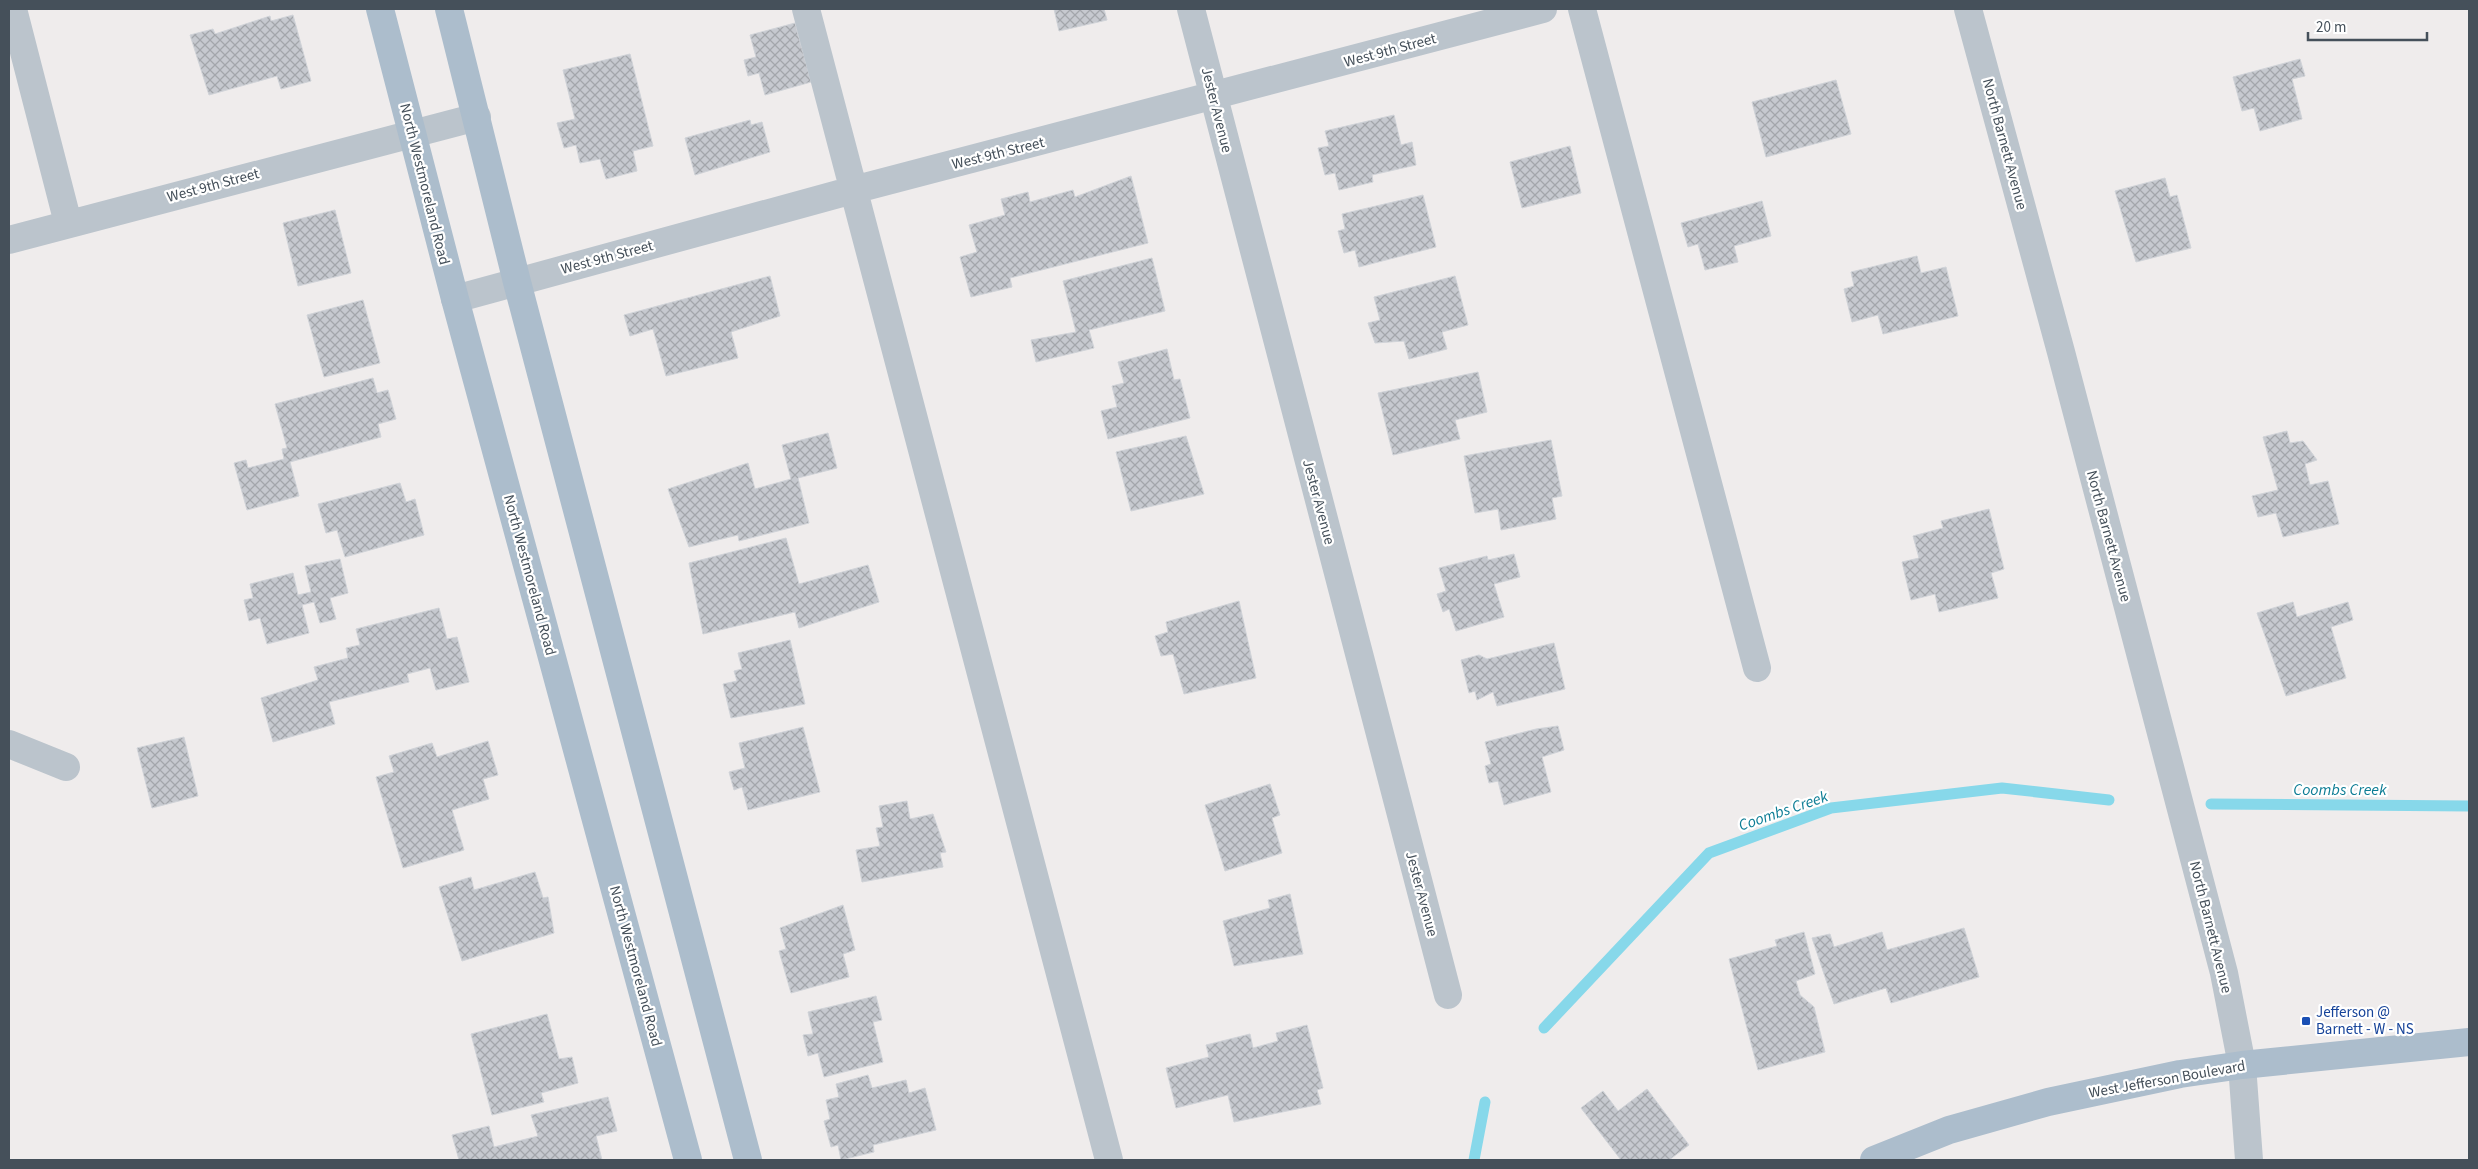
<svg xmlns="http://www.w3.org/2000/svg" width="2478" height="1169" font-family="'Source Sans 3',sans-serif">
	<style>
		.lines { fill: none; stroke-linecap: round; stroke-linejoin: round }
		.stream { stroke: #87d8ea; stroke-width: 11 }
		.building { fill: url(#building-cross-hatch); stroke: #d0d3d8 }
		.minor { stroke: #bbc4cc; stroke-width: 28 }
		.major { stroke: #acbdcc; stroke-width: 28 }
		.transit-dot { fill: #1a4fb4; stroke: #fff; stroke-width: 2 }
		.labels { text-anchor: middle; stroke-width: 4.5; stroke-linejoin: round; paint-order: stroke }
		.street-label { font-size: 15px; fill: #45505a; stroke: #fff }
		.transit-label { font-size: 15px; fill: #164399; stroke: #fff; text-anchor: start }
		.water-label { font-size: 16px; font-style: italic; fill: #0d7d95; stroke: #fff }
	</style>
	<defs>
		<pattern id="building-cross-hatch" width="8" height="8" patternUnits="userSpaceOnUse" patternTransform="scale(1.25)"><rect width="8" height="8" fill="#c6c9cf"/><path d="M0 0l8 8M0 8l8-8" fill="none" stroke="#a3a6ab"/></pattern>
	</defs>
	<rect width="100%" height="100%" fill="#efecec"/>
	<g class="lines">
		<!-- stream -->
		<path class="stream" d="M2211 804 2469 806
			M1544 1028 1709 853 1831 808 2002 788 2109 800
			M1474 1160 1485 1102"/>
	</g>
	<!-- building -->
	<path class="building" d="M1054 9H1104L1107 20 1059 31Z
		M293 15 311 81 281 89 277 76 209 95 190 35 213 29 215 34 270 16 271 21Z
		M795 23 811 82 765 95 759 73 748 76 744 60 756 57 750 35Z
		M630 54 653 146 633 151 637 171 606 179 600 159 580 163 576 145 564 148 557 123 575 119 563 70Z
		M2300 59 2305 76 2292 79 2302 119 2260 131 2254 108 2242 111 2233 77Z
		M1836 80 1851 134 1766 157 1752 102Z
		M1394 115 1401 145 1412 142 1416 165 1372 175 1373 182 1339 190 1335 173 1325 175 1318 148 1329 146 1325 131Z
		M750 120 751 125 762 122 770 152 695 175 685 138Z
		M1570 146 1581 193 1522 208 1510 162Z
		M1131 176 1148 243 1010 278 1012 287 971 297 960 257 977 252 969 225 1005 215 1001 199 1028 192 1030 202 1073 190 1075 197Z
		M2165 178 2170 197 2177 195 2191 248 2136 262 2115 191Z
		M1423 195 1436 247 1359 267 1355 250 1344 253 1338 231 1345 229 1342 214Z
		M1762 201 1771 236 1734 246 1738 262 1705 270 1698 244 1688 247 1681 223Z
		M335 210 351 273 298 286 283 223Z
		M1917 256 1921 273 1946 267 1958 316 1883 334 1878 315 1852 322 1844 289 1854 286 1851 272Z
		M1152 258 1165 311 1089 330 1094 348 1036 362 1031 340 1076 332 1063 281Z
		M770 276 780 316 731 332 738 358 666 376 653 329 630 336 624 315Z
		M1455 276 1468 325 1442 332 1447 349 1409 359 1404 341 1375 343 1368 323 1380 320 1374 297Z
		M363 300 380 363 324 377 307 315Z
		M1167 349 1174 380 1180 379 1190 418 1108 439 1101 411 1117 407 1112 386 1124 383 1118 362Z
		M1478 372 1487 412 1455 420 1460 439 1393 455 1378 393Z
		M373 378 377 393 388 390 396 419 378 424 381 437 290 462 299 496 247 510 234 463 246 460 248 468 284 459 282 449 287 448 275 404Z
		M2287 431 2290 443 2303 441 2317 460 2305 464 2310 485 2328 481 2339 524 2283 537 2276 513 2258 517 2252 496 2278 490 2263 437Z
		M828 433 837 468 798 478 809 523 739 541 738 535 689 547 668 489 748 463 755 489 791 479 782 445Z
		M1186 436 1204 494 1131 511 1116 452Z
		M1551 440 1562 496 1552 498 1556 519 1501 530 1498 509 1475 513 1464 456Z
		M400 483 406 502 415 499 424 535 345 557 337 530 326 533 318 504Z
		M1989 509 2004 569 1991 573 1998 598 1939 612 1935 594 1911 600 1902 562 1919 558 1913 536 1943 528 1941 521Z
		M786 538 799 584 868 565 879 602 799 628 795 612 703 634 689 563Z
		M1514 554 1520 577 1494 584 1504 617 1456 631 1449 609 1443 612 1437 594 1446 591 1439 568 1487 556 1488 560Z
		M340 559 348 593 330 598 336 619 320 623 314 602 302 605 309 633 267 644 260 618 249 621 244 600 253 598 250 584 293 573 298 595 311 592 305 566Z
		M1239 601 1256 678 1184 694 1173 654 1161 656 1155 636 1168 632 1166 622Z
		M2293 602 2297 617 2348 602 2353 620 2331 627 2346 678 2286 696 2257 613Z
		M439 608 447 639 457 637 469 682 436 690 430 668 407 674 409 682 329 702 335 724 273 742 261 698 318 680 314 667 348 658 346 648 360 645 356 629Z
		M790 640 805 704 731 718 723 684 737 681 734 671 742 669 738 653Z
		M1554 643 1565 689 1497 706 1493 692 1477 700 1475 691 1469 693 1461 660 1479 655 1487 659Z
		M1558 726 1564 750 1542 757 1551 792 1504 805 1498 781 1489 783 1485 766 1491 764 1485 742 1536 729Z
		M803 727 820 792 748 810 742 787 734 790 729 772 745 768 739 743Z
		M184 737 198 796 152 808 137 748Z
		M488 741 498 775 483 779 489 799 452 810 464 850 403 868 376 777 394 772 389 756 432 743 437 757Z
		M1270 784 1280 815 1272 818 1282 853 1225 871 1205 805Z
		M907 801 910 819 933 814 946 852 940 853 943 867 862 882 856 850 880 846 876 828 883 827 879 806Z
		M535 872 543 898 548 897 554 933 462 961 439 887 471 877 474 890Z
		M1290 894 1303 954 1234 966 1223 921 1270 908 1268 900Z
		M843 905 855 950 843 954 849 977 791 993 779 951 786 949 780 928Z
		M1964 928 1979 977 1891 1003 1886 988 1834 1004 1812 938 1830 934 1834 947 1882 932 1887 950Z
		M1804 932 1815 974 1796 981 1800 995 1814 1007 1825 1052 1758 1070 1729 959 1777 946 1775 940Z
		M876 996 882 1020 873 1022 883 1062 824 1077 818 1053 808 1056 803 1035 813 1034 808 1012Z
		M547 1014 559 1059 572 1057 578 1083 541 1093 544 1102 492 1115 471 1034Z
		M1307 1025 1323 1088 1317 1090 1321 1104 1234 1122 1228 1095 1176 1108 1166 1068 1209 1057 1206 1045 1250 1034 1253 1048 1278 1041 1276 1033Z
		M868 1075 872 1088 906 1080 909 1093 925 1088 936 1130 873 1145 874 1152 841 1160 838 1145 831 1147 824 1121 830 1119 826 1100 839 1097 836 1084Z
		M1647 1089 1689 1145 1669 1160H1621L1581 1108 1603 1091 1618 1111Z
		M608 1097 617 1131 596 1136 602 1160H459L452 1135 489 1126 494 1147 538 1136 531 1115Z"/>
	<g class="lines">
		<!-- minor -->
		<path class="minor" d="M13 9 68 223
			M806 9 1109 1160
			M1191 9 1448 995
			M1582 9 1757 668
			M1968 9 2061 352 2224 973 2242 1065 2249 1160
			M9 240 477 117
			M455 299 853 190 1543 9
			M9 744 66 767"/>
		<!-- major -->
		<path class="major" d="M380 9 455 299 688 1160
			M449 9 517 282 748 1160
			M1874 1160 1949 1130 2048 1102 2180 1074 2242 1065 2469 1042"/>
	</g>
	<!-- markers -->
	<rect class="transit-dot" x="2301" y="1016" width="10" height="10" rx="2.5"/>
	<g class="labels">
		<!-- street labels -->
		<g class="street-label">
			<text transform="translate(1390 50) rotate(-15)" y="5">West 9th Street</text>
			<text transform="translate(1217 110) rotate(76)" y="5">Jester Avenue</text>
			<text transform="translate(2005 144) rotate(75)" y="5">North Barnett Avenue</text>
			<text transform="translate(998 153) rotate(-14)" y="5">West 9th Street</text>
			<text transform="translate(425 184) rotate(76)" y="5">North Westmoreland Road</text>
			<text transform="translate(213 185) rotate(-15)" y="5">West 9th Street</text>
			<text transform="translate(607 257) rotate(-15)" y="5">West 9th Street</text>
			<text transform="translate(1319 502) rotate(75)" y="5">Jester Avenue</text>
			<text transform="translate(2109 536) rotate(75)" y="5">North Barnett Avenue</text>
			<text transform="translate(530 575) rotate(75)" y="5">North Westmoreland Road</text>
			<text transform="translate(1422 894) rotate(75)" y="5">Jester Avenue</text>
			<text transform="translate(2211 927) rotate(76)" y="5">North Barnett Avenue</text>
			<text transform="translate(636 966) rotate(75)" y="5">North Westmoreland Road</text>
			<text transform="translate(2167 1079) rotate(-10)" y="5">West Jefferson Boulevard</text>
		</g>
		<!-- transit labels -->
		<g class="transit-label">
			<text x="2316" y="1017">Jefferson @<tspan x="2316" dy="17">Barnett - W - NS</tspan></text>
		</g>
		<!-- water labels -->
		<g class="water-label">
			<text x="2340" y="795">Coombs Creek</text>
			<text transform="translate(1783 810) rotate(-19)" y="6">Coombs Creek</text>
		</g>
	</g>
	<!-- border -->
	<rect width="2478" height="1169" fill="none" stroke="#45505a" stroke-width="20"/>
	<!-- scale -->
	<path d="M2308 32v8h119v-8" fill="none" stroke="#45505a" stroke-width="2.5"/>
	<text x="2316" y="32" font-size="15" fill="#45505a" stroke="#ffffff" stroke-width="4" paint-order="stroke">20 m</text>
</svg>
